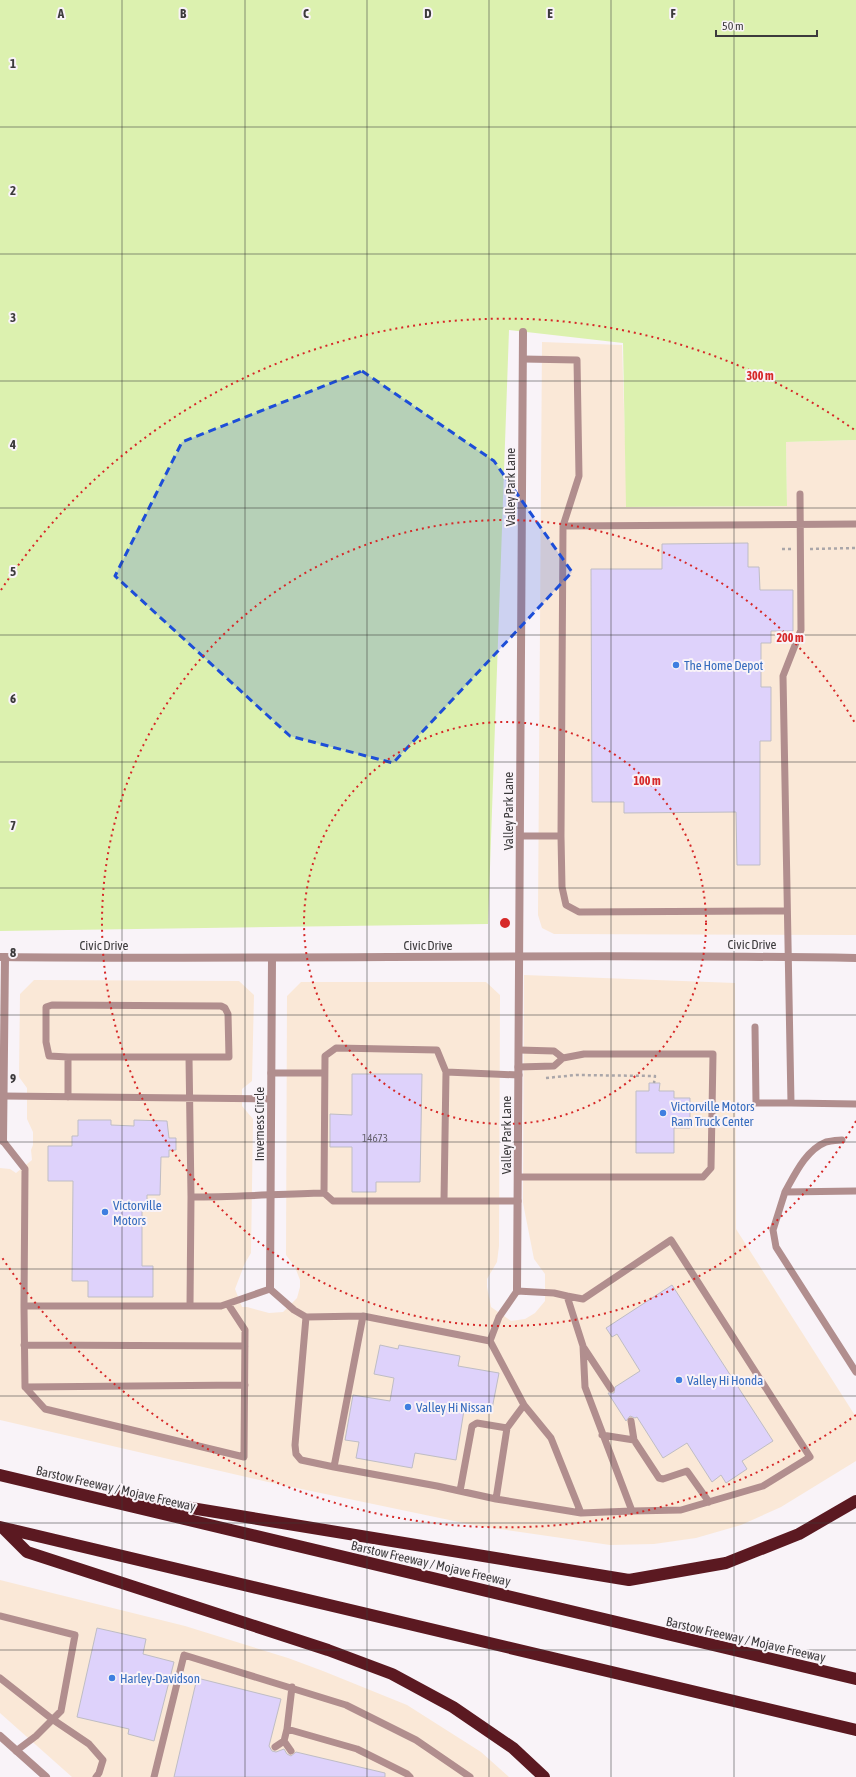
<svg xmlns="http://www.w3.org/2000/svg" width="856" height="1777" font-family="'Asap Condensed',sans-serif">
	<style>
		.commercial { fill: #fae8d7 }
		.green { fill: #dcf1af }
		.building { fill: #ded2fb; stroke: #bfbdc4 }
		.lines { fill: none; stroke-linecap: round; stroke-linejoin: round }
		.path { stroke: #aaa6a9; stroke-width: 2.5; stroke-dasharray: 3 3; stroke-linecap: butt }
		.service { stroke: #b18e8e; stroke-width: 7 }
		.minor { stroke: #b18e8e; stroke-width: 8 }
		.tertiary { stroke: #b18e8e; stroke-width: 8 }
		.motorway { stroke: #5b1921; stroke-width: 12 }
		.marked { fill: #1d4ed8; fill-opacity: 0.2; stroke: #1d4ed8; stroke-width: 3; stroke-dasharray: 8 5; stroke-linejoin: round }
		.grid { fill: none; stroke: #3c3a3c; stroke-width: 1; stroke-opacity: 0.55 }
		.ring { fill: none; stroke: #d62828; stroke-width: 2; stroke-dasharray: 2 4 }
		.shop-dot { fill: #3f7fe0; stroke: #f9f3f8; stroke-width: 1.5 }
		.labels { text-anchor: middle; stroke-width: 4; stroke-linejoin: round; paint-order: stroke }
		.number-label { font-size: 11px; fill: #64606c }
		.street-label { font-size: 13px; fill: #3c3a3c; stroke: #f9f3f8 }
		.shop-label { font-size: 13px; fill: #366cbe; stroke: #f9f3f8; text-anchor: start }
		.grid-label { font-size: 13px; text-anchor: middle; font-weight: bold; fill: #3c3a3c; stroke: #f9f3f8; stroke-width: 4; stroke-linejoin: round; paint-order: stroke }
		.centre { fill: #d62828; stroke: #f9f3f8; stroke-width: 2 }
		.ring-label { font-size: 12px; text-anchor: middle; font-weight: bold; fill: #d62828; stroke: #f9f3f8; stroke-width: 4; stroke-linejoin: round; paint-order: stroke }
	</style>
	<rect width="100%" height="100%" fill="#f9f3f8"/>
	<!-- commercial -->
	<path class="commercial" d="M542 342 622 345 627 507 787 506 786 442 856 440V935L554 934 542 928 538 915Z
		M524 975 735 983 736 1229 856 1417V1461L781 1507 741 1525 696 1538 654 1544 610 1545 478 1526 268 1482 0 1420V1168L10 1169 16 1173 32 1160 31 1150 33 1145V1132L27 1119V1088L19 1077 20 994 34 980 239 981 254 995 252 1081 242 1089V1106L253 1119 251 1253 245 1263 235 1289 242 1307H247L269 1313 283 1312 297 1298 300 1287V1280L295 1267 286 1255 287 996 301 982H486L500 995 499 1246 497 1262 487 1279V1287L491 1307 511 1321 525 1319 535 1313 545 1301V1274L534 1259 523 1203Z
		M0 1580 185 1626 288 1658 323 1671 407 1705 481 1752 509 1777H72L0 1713Z"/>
	<!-- green -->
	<path class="green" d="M0 0H856V440L786 442 787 506 626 507 623 343 509 330 488 924 0 931Z"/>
	<!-- building -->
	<path class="building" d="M748 543V567H759L760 590H793V631H771V643H761V687H771V741H760V865H737L736 812 624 813V802H592L591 569H662V544Z
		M352 1074H422L420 1182H376V1192H352V1147H330V1114L352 1115Z
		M649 1083H660L659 1091H674V1098H690V1128H674V1153H636V1091H649Z
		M78 1120H111V1125L134 1126V1120L167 1121 169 1138H176V1150H169V1157H161L160 1195H147V1204H142V1266H153V1297H88V1281H72L73 1181H48V1146H72V1136H78Z
		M672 1285 773 1441 742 1461 747 1469 726 1483 721 1475 712 1482 687 1443 663 1458 637 1417 635 1418 630 1416 626 1421 608 1393H614L615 1387 640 1371 617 1334 612 1337 606 1328Z
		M380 1345 398 1349 399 1345 460 1356 458 1366 499 1373 492 1409 465 1404 456 1460 415 1453 412 1468 356 1458 359 1442 345 1440 353 1395 390 1401 394 1378 374 1374Z
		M97 1628 146 1639 143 1654 174 1662 154 1741 128 1734 129 1729 77 1717Z
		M197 1678 281 1699 269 1746 272 1751 276 1752 284 1749 287 1754 291 1756 296 1752 385 1773V1777H174Z"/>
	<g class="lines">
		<!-- path -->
		<path class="path" d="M782 549H791
			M810 549 856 548
			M546 1078 576 1075 655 1076 654 1083"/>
		<!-- service -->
		<path class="service" d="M523 359 577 360 579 476 563 526 561 836 562 887 566 905 579 912 787 911
			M800 494 801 630 783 676 791 1103 856 1104
			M563 526 856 524
			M520 836H561
			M755 1027 756 1103H791
			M519 1050 554 1051 563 1058
			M189 1057 191 1197C235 1197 279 1194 324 1193
			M271 1073H324
			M3 1096 271 1099
			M68 1097V1057L49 1056 46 1042V1007L52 1005 221 1006 225 1008 228 1014 229 1057H68
			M3 1141 25 1169 24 1306H221L270 1289 294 1310 306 1317 363 1316
			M518 1177H703L711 1168 713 1054H584L563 1058 554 1066 518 1067
			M856 1191 785 1192 773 1230 776 1247 856 1372
			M785 1192C795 1174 806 1150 826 1142 831 1141 837 1140 842 1140
			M444 1200 446 1072
			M518 1201H333L324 1193 325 1056 336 1048 437 1050 446 1072 519 1075
			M517 1291 554 1293 567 1296 583 1346 585 1387 632 1511 581 1513 551 1438 524 1405 490 1341 499 1317Z
			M567 1296 583 1299 671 1240 810 1457 763 1486 681 1510 632 1511
			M24 1306 25 1387 45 1409 244 1457 245 1330 228 1304
			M190 1306 191 1197
			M306 1317 295 1445 296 1454 301 1460 334 1467
			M490 1341 363 1316 334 1467 437 1486 496 1499 507 1428 524 1405
			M24 1345 245 1346
			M584 1348 611 1389
			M25 1387 245 1385
			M631 1421 634 1440
			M602 1435 634 1440 659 1478 663 1479 687 1471 709 1502
			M460 1491 472 1426 477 1423 507 1428
			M496 1499 581 1513
			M0 1616 75 1635 61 1711 36 1736 16 1751
			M0 1678 52 1719 89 1744 103 1760 99 1773 96 1777
			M292 1687 287 1729 357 1749 407 1774 410 1777
			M284 1741 291 1751
			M275 1747 284 1741 287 1729
			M154 1777 184 1655 346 1705 416 1740 470 1777"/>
		<!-- minor -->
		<path class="minor" d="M3 1141 5 957
			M270 1289 272 958
			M517 1291 523 332"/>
		<!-- tertiary -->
		<path class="tertiary" d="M0 957C285 960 571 953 856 958
			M0 1736 46 1777"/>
		<!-- motorway -->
		<path class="motorway" d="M0 1475 856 1679
			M118 1496 629 1580 726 1563 799 1534 856 1501
			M0 1527 856 1730
			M3 1528 27 1552 328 1650 392 1674 453 1707 513 1748 544 1777"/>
	</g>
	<!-- marked area -->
	<path class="marked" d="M362 371 494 461 572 572 393 763 290 736 115 576 182 442Z"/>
	<!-- grid -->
	<path class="grid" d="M122 0V1777M245 0V1777M367 0V1777M489 0V1777M611 0V1777M734 0V1777M0 127H856M0 254H856M0 381H856M0 508H856M0 635H856M0 762H856M0 888H856M0 1015H856M0 1142H856M0 1269H856M0 1396H856M0 1523H856M0 1650H856"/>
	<!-- distance rings -->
	<g class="ring">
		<circle cx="505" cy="923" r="201"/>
		<path d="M856 1121A403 403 0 1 1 856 725"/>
		<path d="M856 1415A604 604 0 0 1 1 1256M1 590A604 604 0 0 1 856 431"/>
	</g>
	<!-- markers -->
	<g class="shop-dot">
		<circle cx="676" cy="665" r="4"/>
		<circle cx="663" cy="1113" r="4"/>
		<circle cx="105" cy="1212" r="4"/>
		<circle cx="679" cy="1380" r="4"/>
		<circle cx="408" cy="1407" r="4"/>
		<circle cx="112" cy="1678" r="4"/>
	</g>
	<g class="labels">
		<!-- number labels -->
		<g class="number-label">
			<text x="375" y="1142">14673</text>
		</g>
		<!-- street labels -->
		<g class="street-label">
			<text transform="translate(510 487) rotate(-90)" y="5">Valley Park Lane</text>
			<text transform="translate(508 811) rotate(-90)" y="5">Valley Park Lane</text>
			<text x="752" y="949">Civic Drive</text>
			<text x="104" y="950">Civic Drive</text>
			<text x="428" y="950">Civic Drive</text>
			<text transform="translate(259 1124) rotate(-90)" y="5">Inverness Circle</text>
			<text transform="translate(506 1135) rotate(-90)" y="5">Valley Park Lane</text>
			<text transform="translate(116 1488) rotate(13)" y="5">Barstow Freeway / Mojave Freeway</text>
			<text transform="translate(431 1563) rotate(13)" y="5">Barstow Freeway / Mojave Freeway</text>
			<text transform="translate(746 1639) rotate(13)" y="5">Barstow Freeway / Mojave Freeway</text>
		</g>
		<!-- shop labels -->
		<g class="shop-label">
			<text x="684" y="670">The Home Depot</text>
			<text x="671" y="1111">Victorville Motors<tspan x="671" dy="15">Ram Truck Center</tspan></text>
			<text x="113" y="1210">Victorville<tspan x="113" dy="15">Motors</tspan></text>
			<text x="687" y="1385">Valley Hi Honda</text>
			<text x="416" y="1412">Valley Hi Nissan</text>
			<text x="120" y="1683">Harley-Davidson</text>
		</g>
	</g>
	<g class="grid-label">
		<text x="61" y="18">A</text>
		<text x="183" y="18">B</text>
		<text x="306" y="18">C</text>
		<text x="428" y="18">D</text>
		<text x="550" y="18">E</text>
		<text x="673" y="18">F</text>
		<text x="13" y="68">1</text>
		<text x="13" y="195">2</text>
		<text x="13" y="322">3</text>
		<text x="13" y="449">4</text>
		<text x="13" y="576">5</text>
		<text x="13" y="703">6</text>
		<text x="13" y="830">7</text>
		<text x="13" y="957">8</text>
		<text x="13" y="1083">9</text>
	</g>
	<circle cx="505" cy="923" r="6" class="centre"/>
	<g class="ring-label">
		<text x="760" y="380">300 m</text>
		<text x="790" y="642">200 m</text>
		<text x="647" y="785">100 m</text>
	</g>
	<!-- scale -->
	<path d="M716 30v6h101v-6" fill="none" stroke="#3c3a3c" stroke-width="2"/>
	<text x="722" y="30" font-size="12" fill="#3c3a3c" stroke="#f9f3f8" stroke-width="3" paint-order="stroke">50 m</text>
</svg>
